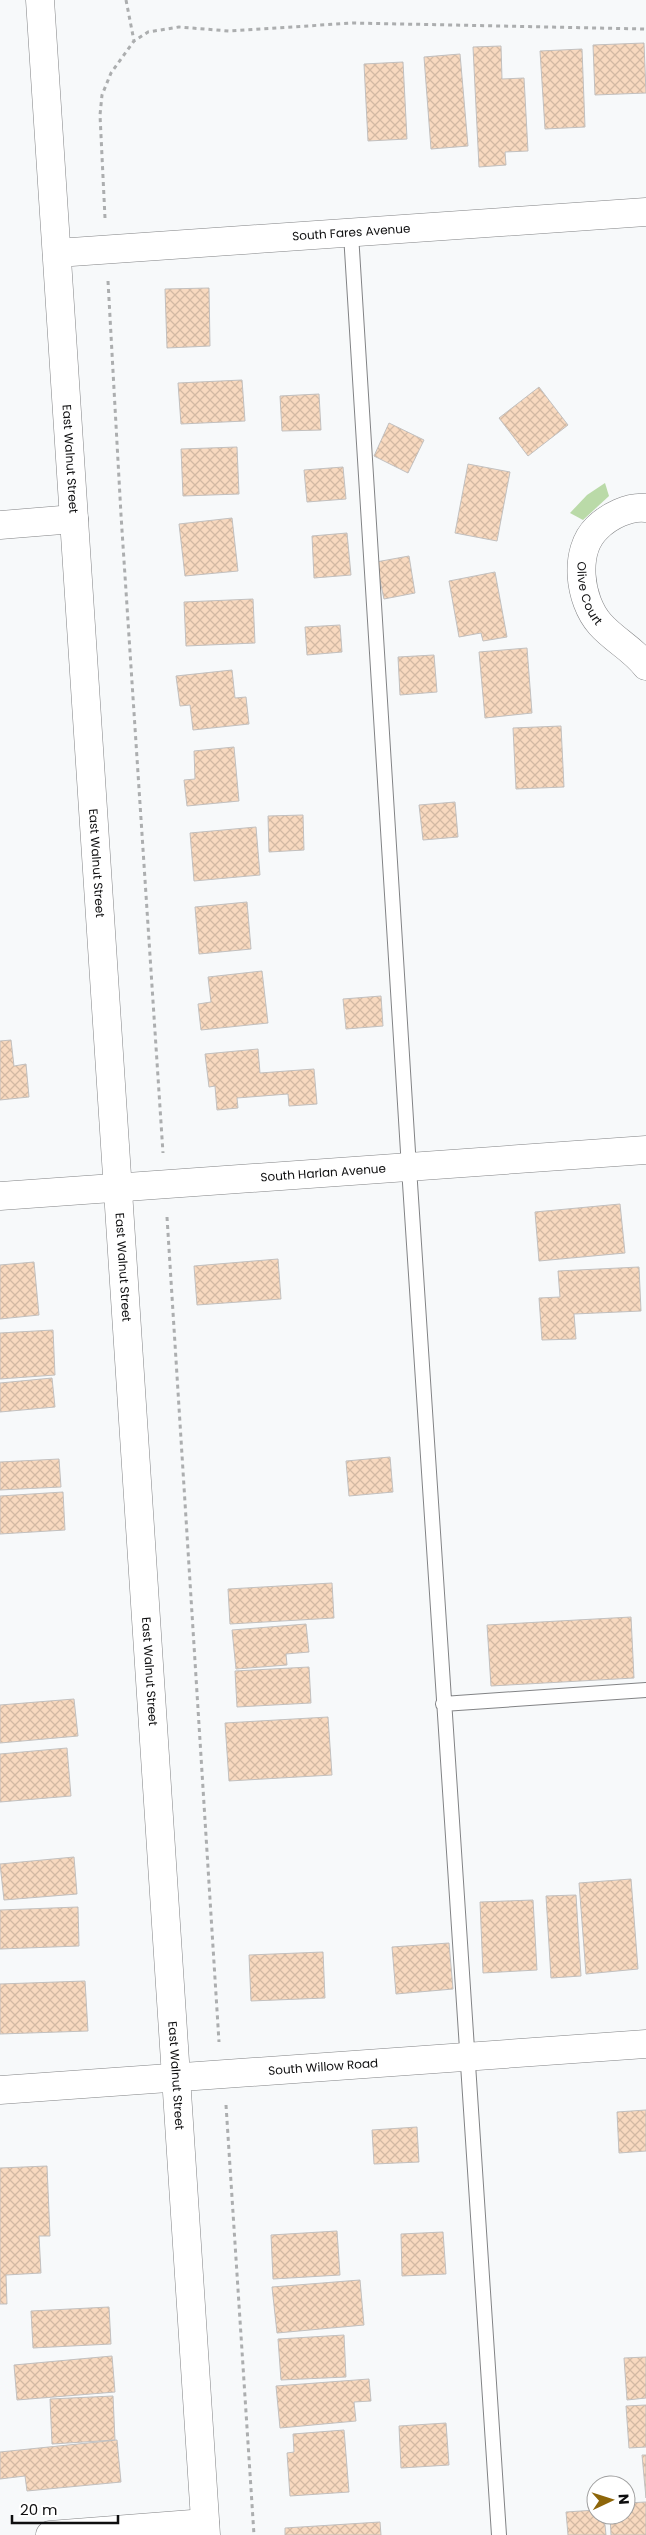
<svg xmlns="http://www.w3.org/2000/svg" width="646" height="2535" font-family="Poppins,sans-serif">
	<style>
		.green { fill: #badaa8 }
		.building { fill: url(#building-cross-hatch); stroke: #c2c0bf }
		.lines { fill: none; stroke-linecap: round; stroke-linejoin: round }
		.service-casing { stroke: #828385; stroke-width: 16 }
		.minor-casing { stroke: #828385; stroke-width: 29 }
		.tertiary-casing { stroke: #828385; stroke-width: 29 }
		.path { stroke: #acaeaf; stroke-width: 3; stroke-dasharray: 4 4; stroke-linecap: butt }
		.service { stroke: #fff; stroke-width: 14 }
		.minor { stroke: #fff; stroke-width: 28 }
		.tertiary { stroke: #fff; stroke-width: 28 }
		.labels { text-anchor: middle; stroke-width: 4; stroke-linejoin: round; paint-order: stroke }
		.street-label { font-size: 12px; fill: #0e0e0f; stroke: #fff }
	</style>
	<defs>
		<pattern id="building-cross-hatch" width="8" height="8" patternUnits="userSpaceOnUse" patternTransform="scale(1.25)"><rect width="8" height="8" fill="#f8d9bf"/><path d="M0 0l8 8M0 8l8-8" fill="none" stroke="#d3b9a3"/></pattern>
	</defs>
	<rect width="100%" height="100%" fill="#f7f9fa"/>
	<!-- green -->
	<path class="green" d="M605 483 609 496 583 520 570 513 587 495Z"/>
	<!-- building -->
	<path class="building" d="M644 43 646 93 595 95 593 45Z
		M501 46 502 79 524 78 528 151 505 152 506 165 479 167 473 47Z
		M582 49 585 127 545 129 540 51Z
		M460 54 468 146 431 149 424 57Z
		M403 62 407 139 368 141 364 64Z
		M209 288 210 346 167 348 165 289Z
		M242 380 245 421 181 424 178 383Z
		M539 387 568 425 528 456 499 418Z
		M319 394 321 430 282 431 280 396Z
		M389 423 424 440 408 473 374 456Z
		M237 447 239 494 183 496 181 449Z
		M468 464 510 472 497 541 455 533Z
		M343 467 346 499 307 502 304 470Z
		M232 518 238 571 185 576 179 524Z
		M347 533 351 575 314 578 312 536Z
		M409 556 415 593 384 599 376 562Z
		M495 572 507 637 483 641 481 633 459 637 449 581Z
		M253 599 255 643 186 646 184 602Z
		M340 625 342 652 307 655 305 627Z
		M527 648 532 713 485 718 479 652Z
		M434 655 437 692 400 695 398 657Z
		M232 670 235 698 246 697 249 724 193 730 190 705 180 706 176 676Z
		M561 726 564 787 516 789 513 728Z
		M234 747 239 801 187 806 184 780 195 779 194 751Z
		M455 802 458 837 423 840 419 805Z
		M303 815 304 850 269 852 268 816Z
		M256 827 260 875 194 881 190 833Z
		M247 902 251 949 199 954 195 907Z
		M262 971 268 1023 201 1030 198 1004 211 1002 208 977Z
		M381 996 383 1026 346 1029 343 999Z
		M11 1040 14 1066 26 1064 29 1097 0 1100V1041Z
		M258 1049 260 1073 314 1069 317 1104 289 1106 288 1094 237 1098 238 1108 217 1110 215 1086 209 1087 205 1054Z
		M620 1204 625 1253 539 1261 535 1212Z
		M278 1259 281 1299 197 1305 194 1266Z
		M34 1262 39 1315 0 1319V1265Z
		M639 1267 641 1311 574 1314 576 1339 542 1340 539 1298 560 1297 558 1271Z
		M53 1330 55 1375 0 1379V1333Z
		M52 1378 55 1407 0 1412V1383Z
		M390 1457 393 1492 349 1496 346 1461Z
		M59 1459 61 1487 0 1490V1462Z
		M63 1492 65 1530 0 1534V1496Z
		M332 1583 334 1618 230 1624 228 1589Z
		M631 1617 634 1678 491 1686 487 1625Z
		M306 1624 309 1652 286 1654 287 1665 236 1669 232 1630Z
		M309 1667 311 1703 237 1707 235 1671Z
		M74 1699 78 1736 0 1743V1705Z
		M328 1717 332 1775 229 1781 225 1723Z
		M67 1748 71 1796 0 1802V1754Z
		M74 1857 77 1894 4 1900 0 1864Z
		M631 1879 638 1969 586 1974 579 1883Z
		M576 1895 581 1976 551 1978 546 1896Z
		M533 1900 537 1970 483 1973 480 1902Z
		M78 1907 79 1946 0 1949V1910Z
		M449 1943 453 1989 396 1994 392 1947Z
		M323 1952 325 1998 251 2001 249 1955Z
		M85 1981 88 2031 0 2034V1984Z
		M646 2110V2151L619 2153 617 2112Z
		M417 2127 419 2162 374 2164 372 2130Z
		M47 2166 50 2236H39L41 2273 6 2275 7 2304H0V2168Z
		M337 2231 340 2275 273 2279 271 2235Z
		M443 2232 446 2274 402 2276 401 2234Z
		M360 2280 364 2325 277 2333 272 2287Z
		M109 2307 111 2344 33 2348 31 2311Z
		M344 2335 346 2377 281 2380 278 2339Z
		M112 2356 115 2392 17 2400 14 2365Z
		M646 2357V2398L627 2400 624 2358Z
		M369 2379 371 2401 354 2402 356 2421 280 2428 276 2386Z
		M113 2396 115 2440 52 2444 50 2399Z
		M646 2405V2447L629 2448 626 2406Z
		M446 2423 449 2465 401 2468 399 2426Z
		M344 2430 349 2492 290 2496 287 2453 294 2452 293 2434Z
		M117 2440 121 2482 27 2491 25 2476 0 2479V2452Z
		M642 2455H646V2498Z
		M646 2502V2535H611L610 2515H626V2503Z
		M596 2510V2515H604L606 2535H568L566 2512Z
		M380 2522 381 2535H285V2528Z"/>
	<g class="lines">
		<!-- service casing -->
		<g class="service-casing">
			<path id="service" d="M351 234 409 1168 499 2535
				M443 1704 646 1690"/>
		</g>
		<!-- minor casing -->
		<g class="minor-casing">
			<g id="minor">
				<path id="s1" d="M57 253 646 212"/>
				<path id="s2" d="M646 508C629 506 609 516 597 528 573 551 579 600 600 624 614 640 633 649 646 666"/>
				<path d="M0 525 74 519"/>
				<path id="s3" d="M0 1196 646 1150"/>
				<path id="s4" d="M0 2090 646 2044"/>
				<path d="M50 2535 205 2523"/>
			</g>
		</g>
		<!-- tertiary casing -->
		<g class="tertiary-casing">
			<g id="tertiary">
				<path id="s5" d="M40 0 206 2535"/>
			</g>
		</g>
		<!-- path -->
		<path class="path" d="M126 0 134 41
			M105 218 100 115 102 95 111 73 134 41 148 32 179 27 229 31 353 23 646 29
			M108 281 121 515 163 1153
			M167 1217 219 2042
			M226 2105 254 2535"/>
		<!-- service -->
		<use href="#service" class="service"/>
		<!-- minor -->
		<use href="#minor" class="minor"/>
		<!-- tertiary -->
		<use href="#tertiary" class="tertiary"/>
	</g>
	<g class="labels">
		<!-- street labels -->
		<g class="street-label">
			<text dy="4" stroke="none"><textPath href="#s1" startOffset="295">South Fares Avenue</textPath></text>
			<text dy="4" stroke="none"><textPath href="#s5" startOffset="460">East Walnut Street</textPath></text>
			<text dy="4" stroke="none"><textPath href="#s2" startOffset="125">Olive Court</textPath></text>
			<text dy="4" stroke="none"><textPath href="#s5" startOffset="865">East Walnut Street</textPath></text>
			<text dy="4" stroke="none"><textPath href="#s3" startOffset="324">South Harlan Avenue</textPath></text>
			<text dy="4" stroke="none"><textPath href="#s5" startOffset="1270">East Walnut Street</textPath></text>
			<text dy="4" stroke="none"><textPath href="#s5" startOffset="1675">East Walnut Street</textPath></text>
			<text dy="4" stroke="none"><textPath href="#s4" startOffset="324">South Willow Road</textPath></text>
			<text dy="4" stroke="none"><textPath href="#s5" startOffset="2080">East Walnut Street</textPath></text>
		</g>
	</g>
	<!-- north arrow -->
	<g transform="translate(611 2500) rotate(86)"><circle r="24" fill="#ffffff" stroke="#9f9f9f"/>
	<path d="M0-4L9 19L0 12L-9 19Z" fill="#8e660a"/>
	<text y="-8" font-size="14" font-weight="bold" text-anchor="middle" fill="#0e0e0f">N</text>
	</g>
	<!-- scale -->
	<path d="M12 2515v8h106v-8" fill="none" stroke="#0e0e0f" stroke-width="2.5"/>
	<text x="20" y="2515" font-size="15" fill="#0e0e0f" stroke="#ffffff" stroke-width="4" paint-order="stroke">20 m</text>
</svg>
